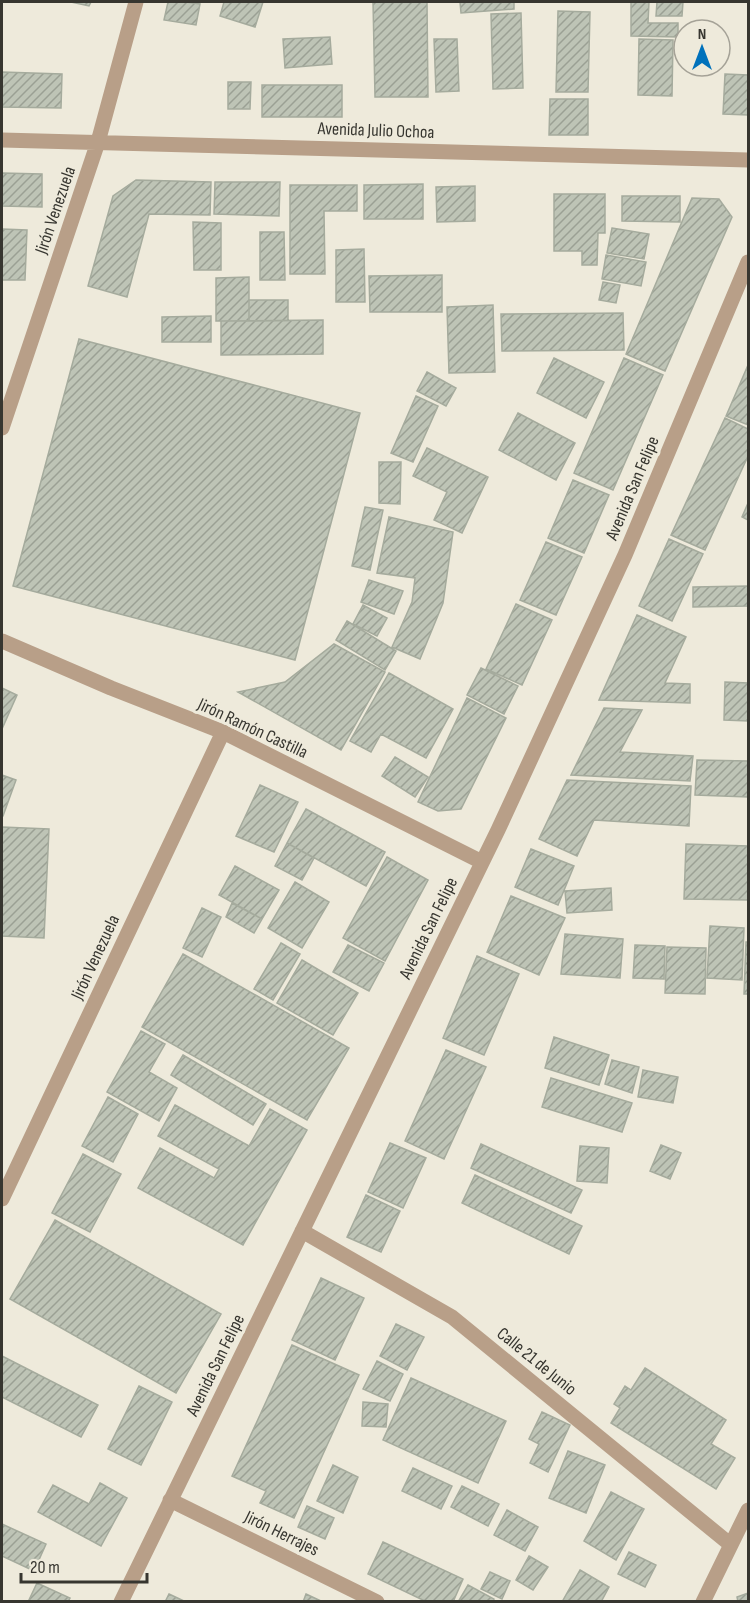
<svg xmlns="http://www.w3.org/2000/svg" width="750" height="1603" font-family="'Sofia Sans Condensed',sans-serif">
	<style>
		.building { fill: url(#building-hatch); stroke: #a5ab9d; stroke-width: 1.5 }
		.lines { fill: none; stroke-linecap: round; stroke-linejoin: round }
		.minor { stroke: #b89f88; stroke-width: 15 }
		.labels { text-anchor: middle; stroke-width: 6; stroke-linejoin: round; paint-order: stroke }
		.street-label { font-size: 18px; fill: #373630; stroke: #eeeadb }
	</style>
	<defs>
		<pattern id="building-hatch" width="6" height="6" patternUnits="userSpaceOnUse" patternTransform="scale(1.5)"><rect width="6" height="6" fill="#bec4b6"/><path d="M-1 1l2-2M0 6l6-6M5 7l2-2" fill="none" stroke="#9ba094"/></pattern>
	</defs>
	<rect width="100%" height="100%" fill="#eeeadb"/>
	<!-- building -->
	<path class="building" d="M71 2H91L89 6Z
		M168 2H186L200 4 196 25 164 20Z
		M224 2H263L255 27 220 16Z
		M373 2H427L428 97H375Z
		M460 2H514V9L461 13Z
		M631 2H649L648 23H678V37L631 36Z
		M657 2H683L682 16H656Z
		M558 11 590 12 588 92H556Z
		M521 13 523 88 493 89 491 14Z
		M330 37 332 64 285 68 283 39Z
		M434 39H457L459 91 436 92Z
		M639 39 673 40 672 96 638 95Z
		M2 72 62 74 61 108 2 107Z
		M725 74 748 75V115L723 114Z
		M228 82H251L250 109H228Z
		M262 85H342V117H262Z
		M550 99H588V135H549Z
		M2 173 42 174V207L2 206Z
		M136 180 211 182 210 215 149 214 127 297 88 286 113 196Z
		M215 182H280L279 216 214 214Z
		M423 184V219H364V185Z
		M290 185H357V211H324L325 274H290Z
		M475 186V221L437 222 436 187Z
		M554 194H605V233H598L597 265H582V251H554Z
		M622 196H680V222L622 221Z
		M692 198 719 199 732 217 665 371 626 354Z
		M193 222 221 223V270H194Z
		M612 228 649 234 644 259 607 253Z
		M2 229 27 230 25 280H2Z
		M260 232H284L285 280H260Z
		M364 249 365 302H336V250Z
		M606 255 646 262 641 286 602 279Z
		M442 275V312H370L369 276Z
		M249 277V321H216V278Z
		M603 282 620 285 616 303 599 300Z
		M249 300H288V321H249Z
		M493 305 495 372 449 373 447 307Z
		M623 313 624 350 502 351 501 314Z
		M211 316V342H162V317Z
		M323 320V354L221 355V321Z
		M79 339 360 413 295 660 13 586Z
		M554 358 604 382 586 418 537 393Z
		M624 358 663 375 613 490 574 473Z
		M748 365V425L726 416Z
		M427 372 456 388 446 406 417 391Z
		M416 396 438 406 413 462 391 453Z
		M518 413 575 443 556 480 499 450Z
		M725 418 748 429V456L705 550 671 535Z
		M427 448 488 477 462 533 434 520 447 492 413 476Z
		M379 462H401L400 504 379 503Z
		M573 480 609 495 584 553 548 538Z
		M748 503V520L742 517Z
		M365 507 383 510 370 570 352 566Z
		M389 517 453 532 443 603 420 659 392 647 412 602 415 578 377 573Z
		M669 539 703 554 672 621 639 606Z
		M546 542 582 557 556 615 520 600Z
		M369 580 403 591 394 614 361 602Z
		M748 586V606L693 607V587Z
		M516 604 552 620 522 685 486 669Z
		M363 605 387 618 377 636 353 624Z
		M637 615 686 637 665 683 690 684V703L599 700Z
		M347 621 396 651 385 670 336 640Z
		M334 644 385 672 341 750 238 692 285 682Z
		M481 668 518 686 504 714 467 695Z
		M389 673 453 709 426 758 381 734 371 752 350 741Z
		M725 682 748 683V721L724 720Z
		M2 688 17 695 2 729Z
		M467 698 506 718 461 809 438 811 418 802Z
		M604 708 642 710 620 752 693 756 690 781 571 775Z
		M395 757 428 777 415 797 382 776Z
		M697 760 748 761V797L695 795Z
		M2 775 16 780 3 816H2Z
		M567 780 691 786 689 826 594 820 577 856 539 839Z
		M260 785 298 802 274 852 236 836Z
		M306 809 385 852 366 886 287 843Z
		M2 827 49 829 44 938 2 936Z
		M287 843 314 858 302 880 275 866Z
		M686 844 748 846V900L684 899Z
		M531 849 574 866 558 905 515 887Z
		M387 857 428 880 385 961 343 938Z
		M235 866 279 890 262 919 219 895Z
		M295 882 329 902 302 948 268 928Z
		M611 888 612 910 567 913 565 891Z
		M511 896 565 918 539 975 487 952Z
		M232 903 262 919 254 933 226 917Z
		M202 908 221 917 202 957 183 948Z
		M710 926 744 928 742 980 707 978Z
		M565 934 623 939 620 978 561 974Z
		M746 942H748V994H744Z
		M281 943 300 954 273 1000 254 989Z
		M348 945 384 963 369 991 333 972Z
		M635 945 665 946 664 979 633 978Z
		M667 947 706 948 705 994 665 993Z
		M183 954 349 1048 307 1120 142 1027Z
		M477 956 519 974 484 1055 443 1038Z
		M302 960 358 993 333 1035 277 1003Z
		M141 1031 165 1044 149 1072 177 1088 159 1121 107 1092Z
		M554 1037 609 1055 599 1085 545 1068Z
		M446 1050 486 1067 444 1159 405 1141Z
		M183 1055 266 1104 253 1125 171 1075Z
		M612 1060 639 1067 632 1093 605 1084Z
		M643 1070 678 1077 673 1103 638 1097Z
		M551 1078 632 1103 622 1132 542 1107Z
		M108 1097 138 1114 113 1162 82 1146Z
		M175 1105 249 1146 270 1109 307 1130 243 1245 138 1188 160 1148 214 1178 219 1169 158 1136Z
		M390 1143 426 1158 403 1208 368 1192Z
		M481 1144 582 1190 571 1213 471 1168Z
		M661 1145 681 1153 670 1179 650 1171Z
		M580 1146 609 1148 607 1183 577 1181Z
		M83 1154 121 1174 90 1232 52 1213Z
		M475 1175 582 1226 569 1254 462 1203Z
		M366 1195 400 1211 381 1252 347 1237Z
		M55 1220 221 1314 176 1393 10 1299Z
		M321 1278 364 1298 335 1360 292 1340Z
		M396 1324 424 1337 407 1370 380 1356Z
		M292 1345 359 1375 294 1518 260 1503 266 1491 232 1476Z
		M2 1356 98 1405 81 1437 2 1397Z
		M377 1361 403 1374 390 1401 363 1389Z
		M645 1368 726 1420 711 1444 735 1458 716 1489 611 1423 620 1408 614 1404 625 1386 631 1390Z
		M411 1378 506 1421 478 1483 383 1440Z
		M139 1386 172 1402 141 1465 108 1449Z
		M363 1402 388 1404 386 1427 362 1426Z
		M542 1412 570 1425 548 1472 530 1463 539 1444 529 1439Z
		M568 1451 605 1465 586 1513 549 1498Z
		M333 1465 358 1477 343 1513 317 1501Z
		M413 1468 452 1486 441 1509 402 1491Z
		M100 1483 127 1498 101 1546 38 1512 53 1485 89 1504Z
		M462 1486 499 1504 488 1526 451 1507Z
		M611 1492 644 1509 616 1560 584 1541Z
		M307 1506 334 1518 325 1539 298 1527Z
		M507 1510 538 1527 525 1551 494 1535Z
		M2 1524 46 1544 34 1571 2 1556Z
		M383 1542 463 1579 453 1602H427L368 1574Z
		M629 1552 656 1565 645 1587 618 1574Z
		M529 1556 548 1567 533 1590 516 1580Z
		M580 1570 609 1587 601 1602H562Z
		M490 1572 510 1581 502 1599 481 1589Z
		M37 1583 70 1598 68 1602H28Z
		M468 1585 494 1599 493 1602H458Z
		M748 1593V1602H738L737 1597Z
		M169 1594 186 1602H165Z
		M306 1594 323 1602H303Z"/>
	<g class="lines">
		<!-- minor -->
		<path class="minor" d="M2 140 748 160
			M2 428 98 142 136 2
			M2 641 111 688 223 732 482 862
			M2 1199 223 732
			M302 1231 452 1317 731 1545
			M170 1500 377 1602
			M121 1602 498 830 625 555 748 262
			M703 1602 748 1510"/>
	</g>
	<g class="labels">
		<!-- street labels -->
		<g class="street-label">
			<text transform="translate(376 130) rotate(2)" y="6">Avenida Julio Ochoa</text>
			<text transform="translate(55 210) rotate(-71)" y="6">Jirón Venezuela</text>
			<text transform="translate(632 488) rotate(-67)" y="6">Avenida San Felipe</text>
			<text transform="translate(253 728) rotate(25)" y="6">Jirón Ramón Castilla</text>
			<text transform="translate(428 928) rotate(-64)" y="6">Avenida San Felipe</text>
			<text transform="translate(95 957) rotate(-65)" y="6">Jirón Venezuela</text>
			<text transform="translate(537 1361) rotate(39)" y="6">Calle 21 de Junio</text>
			<text transform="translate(215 1365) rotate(-64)" y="6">Avenida San Felipe</text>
			<text transform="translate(282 1533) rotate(26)" y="6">Jirón Herrajes</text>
		</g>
	</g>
	<!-- border -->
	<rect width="750" height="1603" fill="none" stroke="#373630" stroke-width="6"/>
	<!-- north arrow -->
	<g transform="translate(702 48)"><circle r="28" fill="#eeeadb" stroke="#a5a297" stroke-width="1.5"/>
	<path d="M0-4.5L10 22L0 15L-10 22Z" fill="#0071bb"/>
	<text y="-9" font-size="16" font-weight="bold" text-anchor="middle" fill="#373630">N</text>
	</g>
	<!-- scale -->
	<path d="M21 1573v9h126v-9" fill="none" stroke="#373630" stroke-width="3"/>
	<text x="30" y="1573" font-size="18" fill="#373630" stroke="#eeeadb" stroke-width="4.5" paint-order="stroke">20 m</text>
</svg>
